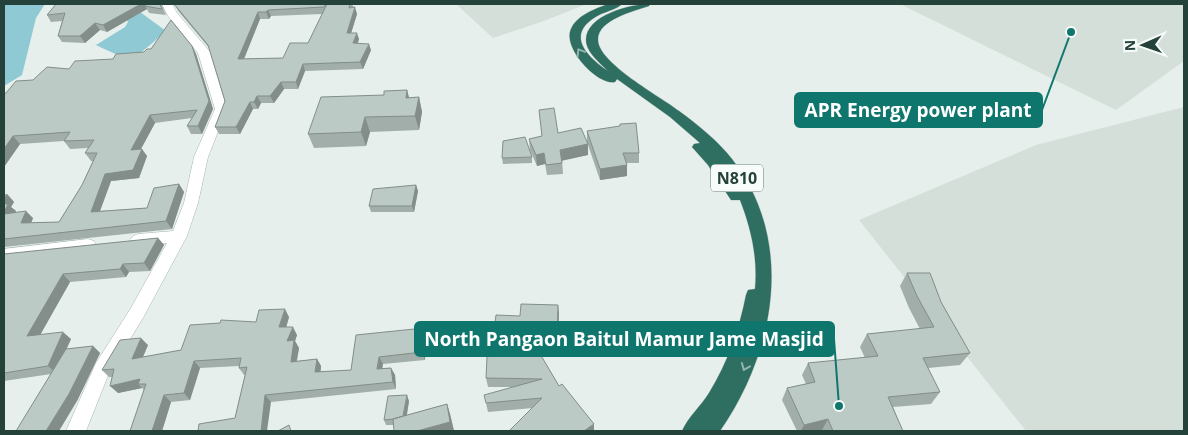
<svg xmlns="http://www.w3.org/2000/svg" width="1188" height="435" font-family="'Open Sans',sans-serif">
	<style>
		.built { fill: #d4dfda }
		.water { fill: #8ec9d4 }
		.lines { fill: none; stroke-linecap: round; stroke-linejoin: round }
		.street-casing { stroke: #a8b8b2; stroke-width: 1 }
		.highway-casing { stroke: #c2cac8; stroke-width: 1 }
		.street { fill: #fff; fill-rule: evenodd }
		.highway { fill: #2f6f62; fill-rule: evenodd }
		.wall { fill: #a1aea9; fill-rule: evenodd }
		.shaded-wall { fill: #838d89 }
		.building { fill: #bbcac4; stroke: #838d89 }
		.oneway { stroke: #93b5ae }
		.labels { text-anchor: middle; stroke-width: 4; stroke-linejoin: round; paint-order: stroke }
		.shield { fill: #f7fbf9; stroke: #637a73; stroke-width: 1 }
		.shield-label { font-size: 16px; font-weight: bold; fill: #24423a }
		.leader { fill: none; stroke: #0f766e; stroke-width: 2 }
		.callout-dot { fill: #0f766e; stroke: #f7fbf9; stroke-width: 2 }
		.callout { fill: #0f766e; stroke: #0f766e; stroke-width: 2 }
		.callout-label { font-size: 19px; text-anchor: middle; font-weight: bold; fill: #fff }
	</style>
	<rect width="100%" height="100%" fill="#e6efeb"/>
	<!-- built -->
	<path class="built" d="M456 4H587L541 22 493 38Z
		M900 4H1184V61L1116 110Z
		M1184 107V431H1026L859 220 1036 145Z"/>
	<!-- water -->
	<path class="water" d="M4 4H45L36 18 22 75 4 86Z
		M140 12 166 31C134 58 136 65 96 45L125 27 128 22 125 17Z"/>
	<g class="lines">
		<!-- street casing -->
		<g class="street-casing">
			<path id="street" d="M162 4H172L177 13 210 52 227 109 208 157 198 203 187 236 143 318 109 373 86 431H66L96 363 131 308 167 243 138 246 133 244 130 240 133 236 138 234 173 231 184 203 194 157 215 109 198 53 168 16Z
				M88 239 94 241 96 245 94 249 4 261V249Z"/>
		</g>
		<!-- highway casing -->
		<g class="highway-casing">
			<path id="highway" d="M608 4H622C617 9 608 11 601 14 565 32 583 54 608 71 600 63 586 52 586 40 586 15 631 4 650 4L649 6C634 11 597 20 598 40 598 63 661 97 679 111 697 124 718 141 732 159 796 241 775 352 720 431H682C688 417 701 406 709 393 728 362 739 330 746 295L748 290 755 289C758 258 751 228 740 200H731L708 165 692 147 694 144 700 143 670 117 617 79 615 82C598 86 562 48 571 29 577 15 595 9 608 4Z"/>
		</g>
		<!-- street -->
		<use href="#street" class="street"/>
		<!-- highway -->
		<use href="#highway" class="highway"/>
	</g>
	<!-- wall -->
	<path class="wall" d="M161 4 166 15 149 13 147 9 107 32 100 30 85 43 62 42 58 36 62 21 51 22 47 15Z
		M174 4H352L357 14 351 33 359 39 358 43 371 50 363 69 305 71 298 89H284L274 103H261L258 109H253L240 134H219L215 127 225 101 210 49 179 12ZM322 14 308 43 283 58 244 59 260 19H269L271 16Z
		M192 46 196 54 213 109 202 134H191L187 126 192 118 155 123 141 149 147 156 139 178 111 181 100 211 147 208 179 184 184 192 172 229 4 247V194H7L14 202 11 207 16 211 15 212 33 218 31 223 59 222 82 185 93 161H91L85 153 88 148 70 149 64 141 20 144 4 167V94L6 93 33 80 69 69 144 52Z
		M407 90 409 98 419 97 422 112 419 130 370 132 366 146 314 148 308 134 384 95Z
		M539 110 558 133 587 141V131L639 153V163H627V176L600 180 588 145V155L562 160 563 174 547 175 545 164 537 166 530 150 529 139 542 136Z
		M532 157V163L503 164 502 158Z
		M416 185 418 191 414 212H371L369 206Z
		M158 238 164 245 150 271 129 272 126 277 70 282 40 335 71 339 66 349 93 346 100 353 77 401 51 374 4 381V254Z
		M907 273 941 302 970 353 960 365 928 368 940 392 931 404 893 407 903 431H822V430L818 431H797L782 400 787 388 806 384 802 375 808 363 865 358 860 347 867 334 920 329 909 308 900 286Z
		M558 305 559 314 557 351H538L559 386 594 424V431H509L533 408 488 412 486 403 513 387H488L486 378 491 356Z
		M289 317 286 327 297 335 295 341 299 348 297 361 317 359 321 366 320 372 351 370 424 328 426 335 425 360 383 364 382 368H391L395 375 396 389 271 402 235 418 245 375H244L239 368V366L200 368 190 400 171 402 162 431H130L144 390 142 388 118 393 112 377H109L102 370 148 345 143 357 181 350 256 322Z
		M409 401 407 415 447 404 450 414 454 431H394V425H386L384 420Z"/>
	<!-- shaded-wall -->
	<path class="shaded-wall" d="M141 4H151L145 6 147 9 107 32 103 25Z
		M355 7 357 14 349 40 347 33Z
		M268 10 271 16 269 19 266 12Z
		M258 12 260 19 241 66 238 59Z
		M95 23 100 30 85 43 80 36Z
		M357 33 359 39 355 50 353 43Z
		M369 44 371 50 363 69 360 62Z
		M192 46 196 54 213 109 202 134 198 126Z
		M303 64 305 71 298 89 296 82Z
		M281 82 284 89 274 103 270 96Z
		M407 90 411 105 406 98Z
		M257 96 261 103 258 109 254 102Z
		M419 97 422 112 419 130 415 116Z
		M250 102 253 109 240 134 236 127Z
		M150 115 155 123 136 158 131 150Z
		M365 117 370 132 366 146 361 132Z
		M13 136 20 144 4 167V149Z
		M588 144V155L561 161 560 150Z
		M142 149 147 156 139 178 111 181 97 219 91 212 105 174Z
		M544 153 545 164 537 166 536 155Z
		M627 165V176L600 180V169Z
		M179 184 184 192 172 229 166 221Z
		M416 185 418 191 414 212 412 206Z
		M7 194 14 202 11 207 16 211 10 222 4 216V199Z
		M26 211 33 218 28 231 21 223Z
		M158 238 164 245 150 271 144 263Z
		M123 264 129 272 126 277 120 269Z
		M63 274 70 282 35 344 27 336Z
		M558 305 559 314 557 351V342Z
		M285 309 289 317 284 335 279 327Z
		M293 327 297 335 295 341 299 348 295 369 291 362 287 341Z
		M424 328 426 335 425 360 422 352Z
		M63 332 71 339 56 373 48 366Z
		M141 338 148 345 139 366 132 359Z
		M93 346 100 353 77 401 59 431H46Z
		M379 357 383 364 381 376 377 369Z
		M317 359 321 366 320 380 315 372Z
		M194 361 200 368 190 400 184 393Z
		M391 368 395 375 396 389 393 382Z
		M140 379 138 384 142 388 118 393 110 386Z
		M164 395 171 402 162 431H152Z
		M265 395 271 402 267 431H261Z
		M407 395 409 401 405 424 403 419Z
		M447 404 450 414 454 431H417Z
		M828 419 822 430 818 431H801L804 425Z
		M594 424V431H584Z"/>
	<!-- building -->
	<path class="building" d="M56 4H141L103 25 95 23 80 36H58L65 13 47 15Z
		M146 4H160L162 9 145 6Z
		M174 4H326L324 7 268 10 266 12H258L238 59 283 58 290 43H308L327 4H350L349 8 355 7 347 33H357L353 43 369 44 360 62 303 64 296 82H281L270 96H257L254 102H250L236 127H215L225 101 208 45Z
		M171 20 192 46 209 101 198 126H187L197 110 150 115 131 150 142 149 133 170 105 174 91 212 147 208 154 188 179 184 166 221 4 239V214L26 211 21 223 59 222 82 185 97 153H85L94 140 64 141 70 132 13 136 4 149V94L6 93 16 81 33 80 47 67 69 69 75 61 113 59 116 54 144 52 147 49H151Z
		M407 90 406 98 419 97 415 116 365 117 361 132 308 134 321 97 384 95V91Z
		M554 108 558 133 581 128 588 144 560 150 562 163 546 165 544 153 536 155 529 139 542 136 539 110Z
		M636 123 639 153H623L627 165 600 169 587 131 620 126V124Z
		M525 137 532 157 502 158 503 141Z
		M416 185 412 206H369L373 189Z
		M4 204H8L4 212Z
		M158 238 144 263 123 264 120 269 63 274 27 336 63 332 48 366 4 373V254Z
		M907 273H930L941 302 970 353 923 358 940 392 888 397 903 431H833L828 419 804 425 787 388 815 382 808 363 878 356 867 334 934 327 917 296Z
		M521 304 558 305 557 342H533L559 386 562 384 594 424 584 431H509L542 398 486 403 484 395 542 379 486 378 487 357 491 356 496 315 520 316Z
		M285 309 279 327H293L287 341 294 340 291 362 317 359 315 372 351 370 356 335 424 328 422 352 379 357 377 369 391 368 393 382 265 395 261 431H198L199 424 235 418 247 367 239 368 241 358 194 361 184 393 164 395 152 431H130L146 384H138L140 379 110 386 114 369 102 370 120 340 141 338 132 359 181 350 190 325 220 323 221 320 256 322 259 310Z
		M93 346 69 394 46 431H16L66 349Z
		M407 395 403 416 393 419 384 420 388 396Z
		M447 404 450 422 417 431H394L393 419Z
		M289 425 291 431H278Z"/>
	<!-- one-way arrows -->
	<defs><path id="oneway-chevron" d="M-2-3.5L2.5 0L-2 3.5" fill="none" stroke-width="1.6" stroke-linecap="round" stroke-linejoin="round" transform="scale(1.25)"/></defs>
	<g class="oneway">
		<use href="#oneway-chevron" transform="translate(580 52) rotate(-121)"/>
		<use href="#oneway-chevron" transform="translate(745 367) rotate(112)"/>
	</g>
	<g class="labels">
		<!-- shield labels -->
		<rect class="shield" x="711" y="164.5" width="52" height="27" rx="4"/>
		<g class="shield-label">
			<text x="737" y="184">N810</text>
		</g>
	</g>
	<!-- callouts -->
	<path class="leader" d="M1071 32L1042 110M839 406L834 339"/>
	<g class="callout-dot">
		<circle cx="1071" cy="32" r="5"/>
		<circle cx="839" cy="406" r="5"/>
	</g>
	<g class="callout">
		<rect x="795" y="93" width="247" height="34" rx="5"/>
		<rect x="415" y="322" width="419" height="34" rx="5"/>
	</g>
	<g class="callout-label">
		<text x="918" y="117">APR Energy power plant</text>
		<text x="624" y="346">North Pangaon Baitul Mamur Jame Masjid</text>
	</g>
	<!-- border -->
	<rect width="1188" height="435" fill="none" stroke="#24423a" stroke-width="10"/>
	<!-- north arrow -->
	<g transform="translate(1143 45) rotate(268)" stroke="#f7fbf9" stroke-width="4" paint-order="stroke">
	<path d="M0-4L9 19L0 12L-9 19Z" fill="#24423a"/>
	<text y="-8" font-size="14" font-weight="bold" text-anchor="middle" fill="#24423a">N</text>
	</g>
</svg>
